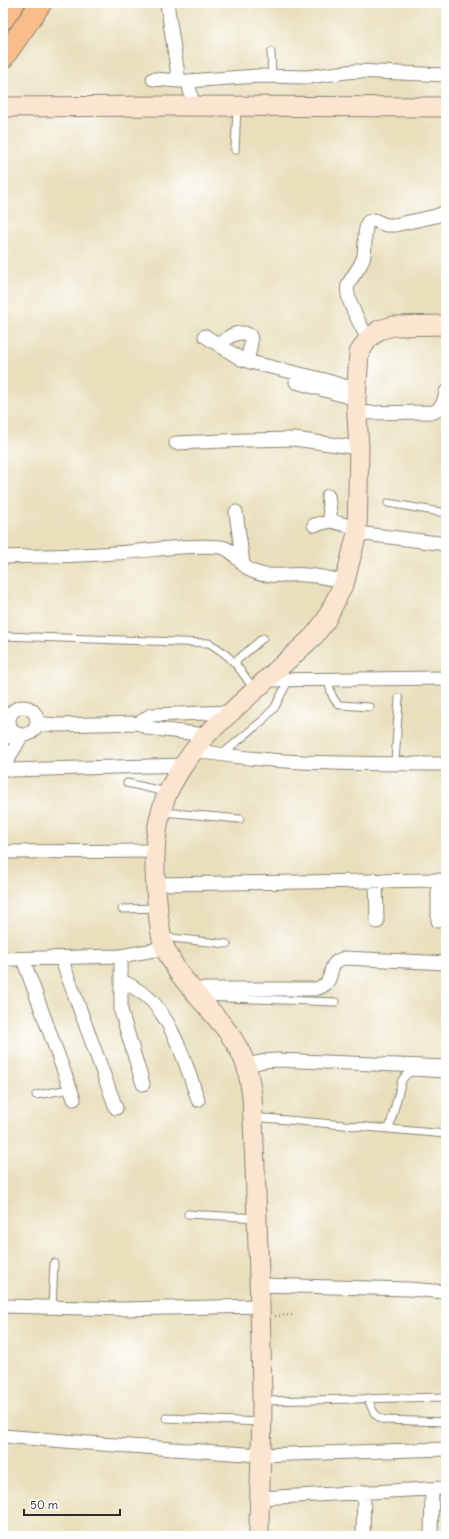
<svg xmlns="http://www.w3.org/2000/svg" width="449" height="1539" font-family="Delius,sans-serif">
	<style>
		.lines { fill: none; stroke-linecap: round; stroke-linejoin: round }
		.lane-casing { stroke: #8a8574; stroke-width: 9 }
		.street-casing { stroke: #8a8574; stroke-width: 15 }
		.secondary-casing { stroke: #8a8574; stroke-width: 21 }
		.primary-casing { stroke: #8a8574; stroke-width: 23 }
		.path { stroke: #8a8574; stroke-width: 2.5; stroke-dasharray: 1 3; stroke-linecap: butt }
		.lane { stroke: #fff; stroke-width: 7 }
		.street { stroke: #fff; stroke-width: 13 }
		.secondary { stroke: #fce5d0; stroke-width: 19 }
		.primary { stroke: #f8bd89; stroke-width: 21 }
	</style>
	<rect width="100%" height="100%" fill="#fff"/>
	<filter id="ink" filterUnits="userSpaceOnUse"><feTurbulence type="fractalNoise" baseFrequency=".025" numOctaves="2"/><feDisplacementMap in="SourceGraphic" scale="8" xChannelSelector="R" yChannelSelector="G"/><feConvolveMatrix kernelMatrix="1 2 1 2 8 2 1 2 1" color-interpolation-filters="sRGB"/></filter>
	<filter id="wash" filterUnits="userSpaceOnUse"><feTurbulence type="fractalNoise" baseFrequency=".012" numOctaves="4" result="noise"/><feDisplacementMap in="SourceGraphic" scale="16" xChannelSelector="R" yChannelSelector="G"/><feGaussianBlur stdDeviation="0.9" result="paint"/><feColorMatrix in="noise" values="0 0 0 0 0 0 0 0 0 0 0 0 0 0 0 0 0 1.4 0 .05"/><feComposite in="paint" operator="in"/></filter>
	<g filter="url(#wash)">
		<rect width="100%" height="100%" fill="#e9dfbc"/>
	</g>
	<g filter="url(#ink)">
		<g class="lines">
			<!-- lane casing -->
			<g class="lane-casing">
				<path id="lane" d="M271 52 272 76
					M235 150 237 107
					M388 503 446 513
					M3 636 209 643C233 657 239 668 255 691
					M235 662 263 638
					M328 679C330 688 331 700 340 705L370 707
					M222 754 262 721 275 707 289 679
					M395 763 399 698
					M127 783 166 792
					M163 812 240 819
					M122 909 158 908
					M163 937 227 944
					M202 997 336 1002
					M36 1095 70 1089
					M253 1117 446 1134
					M389 1129 402 1080 406 1075 411 1072 446 1074
					M188 1214 257 1218
					M52 1307 54 1263
					M368 1398C372 1409 373 1416 385 1420L446 1422
					M262 1401 446 1397
					M166 1418 261 1422"/>
			</g>
			<!-- street casing -->
			<g class="street-casing">
				<path id="street" d="M167 3 179 81H188
					M153 79 179 81
					M193 106 188 81 257 76 308 77 355 71 446 75
					M205 336 241 359 254 363 321 379 357 390
					M368 339C362 327 344 298 348 285 352 275 362 267 364 255 366 245 363 232 368 222L374 220 386 225H395L436 216 446 212
					M220 345C227 338 233 332 244 333 247 334 248 334 250 336 253 341 248 355 247 361
					M296 382 356 399
					M357 413 434 412C443 407 444 401 446 392
					M176 443 246 440 294 439 359 448
					M328 496 331 521
					M236 512 243 564
					M314 525 331 521 357 528
					M357 533 446 544
					M3 557C40 556 78 556 115 553 150 551 186 544 221 547 235 549 240 566 252 571 268 579 289 573 306 575 319 576 332 579 345 581
					M267 680 446 678
					M9 721a14 14 0 1 1 28 0a14 14 0 1 1-28 0Z
					M37 723 56 725 139 723
					M22 735 7 761 6 766 7 769 12 770 184 765
					M206 735 148 728 139 723 151 715 231 712
					M3 738 17 734
					M194 750C277 766 362 763 446 764
					M3 852 155 851
					M376 880 377 922
					M156 884 438 880V921
					M121 956V1011L143 1084
					M61 958 116 1108
					M3 959 121 956 165 948
					M23 959 74 1099
					M121 980C132 986 143 992 152 1001 174 1025 188 1069 198 1100
					M191 989H315C340 983 322 963 345 958L446 963
					M246 1065 265 1061 276 1060 446 1067
					M260 1285 408 1289 446 1292
					M3 1306 122 1309 260 1306
					M3 1436 101 1444 260 1455 446 1449
					M259 1498 446 1488
					M363 1536 364 1492
					M431 1536 432 1489"/>
			</g>
			<!-- secondary casing -->
			<g class="secondary-casing">
				<path id="secondary" d="M3 107 171 106 446 107
					M259 1536C259 1491 262 1445 262 1400 261 1298 256 1196 252 1095 250 1085 249 1074 246 1065 232 1026 197 1001 175 967 172 961 168 955 165 948 160 937 159 922 158 910 154 874 152 836 164 802 173 777 190 755 206 735L314 636 326 620 345 581 357 533 359 448 356 399 359 353 368 339 379 330 393 326 446 325"/>
			</g>
			<!-- primary casing -->
			<g class="primary-casing">
				<path id="primary" d="M3 19 14 3
					M3 58 41 3"/>
			</g>
			<!-- path -->
			<path class="path" d="M275 1316 293 1315"/>
			<!-- lane -->
			<use href="#lane" class="lane"/>
			<!-- street -->
			<use href="#street" class="street"/>
			<!-- secondary -->
			<use href="#secondary" class="secondary"/>
			<!-- primary -->
			<use href="#primary" class="primary"/>
		</g>
	</g>
	<!-- margin -->
	<rect width="449" height="1539" fill="none" stroke="#fff" stroke-width="16"/>
	<!-- scale -->
	<path d="M24 1509v6h96v-6" fill="none" stroke="#2b2b2b" stroke-width="2"/>
	<text x="30" y="1509" font-size="12" fill="#2b2b2b" stroke="#ffffff" stroke-width="3" paint-order="stroke">50 m</text>
</svg>
